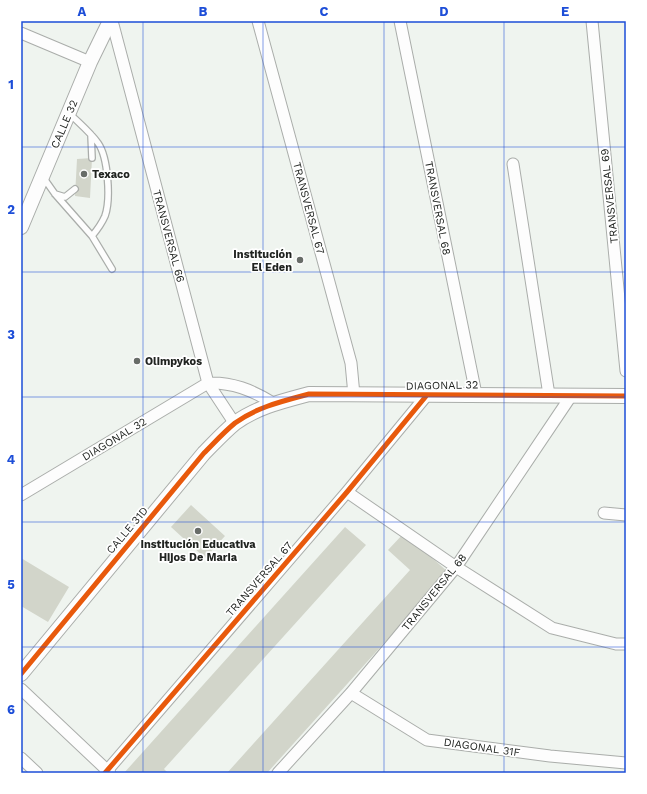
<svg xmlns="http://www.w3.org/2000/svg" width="647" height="794" font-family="'Work Sans',sans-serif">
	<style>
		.building { fill: #d2d5ca }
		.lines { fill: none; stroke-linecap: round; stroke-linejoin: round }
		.service-casing { stroke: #aaadaa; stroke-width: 8 }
		.minor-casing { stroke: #aaadaa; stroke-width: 13 }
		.tertiary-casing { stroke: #aaadaa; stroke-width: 16 }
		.service { stroke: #fdfdfd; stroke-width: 5.5 }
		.minor { stroke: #fdfdfd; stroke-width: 11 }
		.tertiary { stroke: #fdfdfd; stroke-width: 14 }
		.cycleway-casing { stroke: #fff; stroke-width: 8 }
		.cycleway { stroke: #e8590c; stroke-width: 5 }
		.grid { fill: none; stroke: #1d4ed8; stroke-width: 1; stroke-opacity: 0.55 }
		.poi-dot { fill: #686c68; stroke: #fff; stroke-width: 1.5 }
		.labels { text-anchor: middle; stroke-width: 3.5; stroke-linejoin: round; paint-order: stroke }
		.street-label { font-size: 11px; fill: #202320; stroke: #fff }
		.poi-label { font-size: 11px; font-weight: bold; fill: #202320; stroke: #fff; text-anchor: start }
		.neatline { fill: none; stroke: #1d4ed8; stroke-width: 1.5 }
		.grid-label { font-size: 13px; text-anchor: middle; font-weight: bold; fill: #1d4ed8 }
	</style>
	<rect width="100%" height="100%" fill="#eff4ef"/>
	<!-- building -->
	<path class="building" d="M92 158 90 198 75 196 77 159Z
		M191 505 225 536 205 558 171 527Z
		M345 527 366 545 164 769 168 773H124Z
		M404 533 448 572 267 773H227L410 570 388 550Z
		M21 558 69 587 48 622 21 606Z"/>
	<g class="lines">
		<!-- service casing -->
		<g class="service-casing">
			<path id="service" d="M70 114C79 123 90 132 98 143 108 157 111 199 105 216 102 223 97 230 92 236
				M91 135 92 158
				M43 177 55 194 92 236 112 269
				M55 194 65 197 75 189"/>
		</g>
		<!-- minor casing -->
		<g class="minor-casing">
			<path id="minor" d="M112 21 208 383 235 424
				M258 21 351 363 354 395
				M400 21 476 394
				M592 21 626 371
				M21 33 90 62
				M513 164 549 395
				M347 492 456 567 552 628 616 644H626
				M21 495 208 383C232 382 252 390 273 403
				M604 513 626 515
				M21 689 110 773
				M351 693 427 740 550 756 626 763
				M21 758 37 773
				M105 773 347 492 427 395
				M278 773 351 693 456 567 571 396"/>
		</g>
		<!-- tertiary casing -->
		<g class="tertiary-casing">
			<path id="tertiary" d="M21 227 90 62 110 21
				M21 674 204 453C214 443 224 432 235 423 257 407 283 401 309 394L626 396"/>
		</g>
		<!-- service -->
		<use href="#service" class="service"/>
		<!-- minor -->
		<use href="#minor" class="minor"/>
		<!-- tertiary -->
		<use href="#tertiary" class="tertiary"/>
		<!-- cycleway casing -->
		<g class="cycleway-casing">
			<path id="cycleway" d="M21 674 204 453C214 443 224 432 235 423 257 407 283 401 309 394L626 396
				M105 773 347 492 427 395"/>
		</g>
		<!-- cycleway -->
		<use href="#cycleway" class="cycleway"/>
	</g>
	<!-- grid -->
	<path class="grid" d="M143 21V773M263 21V773M384 21V773M504 21V773M21 147H626M21 272H626M21 397H626M21 522H626M21 647H626"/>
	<!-- markers -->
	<g class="poi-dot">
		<circle cx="84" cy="174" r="4"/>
		<circle cx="300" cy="260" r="4"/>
		<circle cx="137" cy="361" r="4"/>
		<circle cx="198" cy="531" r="4"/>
	</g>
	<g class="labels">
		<!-- street labels -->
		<g class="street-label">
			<text transform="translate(64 124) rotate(-67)" y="4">CALLE 32</text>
			<text transform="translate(609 196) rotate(-96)" y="4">TRANSVERSAL 69</text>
			<text transform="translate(309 208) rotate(75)" y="4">TRANSVERSAL 67</text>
			<text transform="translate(438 208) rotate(79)" y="4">TRANSVERSAL 68</text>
			<text transform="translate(169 236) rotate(75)" y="4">TRANSVERSAL 66</text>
			<text transform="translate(442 385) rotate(-1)" y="4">DIAGONAL 32</text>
			<text transform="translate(114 439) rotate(-31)" y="4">DIAGONAL 32</text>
			<text transform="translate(127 530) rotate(-50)" y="4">CALLE 31D</text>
			<text transform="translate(259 579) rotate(-49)" y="4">TRANSVERSAL 67</text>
			<text transform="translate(434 592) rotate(-51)" y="4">TRANSVERSAL 68</text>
			<text transform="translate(482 747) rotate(8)" y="4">DIAGONAL 31F</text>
		</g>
		<!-- poi labels -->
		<g class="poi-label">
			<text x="92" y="178">Texaco</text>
			<text x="292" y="258" text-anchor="end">Institución<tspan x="292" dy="13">El Eden</tspan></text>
			<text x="145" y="365">Olimpykos</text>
			<text x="198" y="548" text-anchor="middle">Institución Educativa<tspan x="198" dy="13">Hijos De Maria</tspan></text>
		</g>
	</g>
	<!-- border -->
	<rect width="647" height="794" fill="none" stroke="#ffffff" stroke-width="44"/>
	<rect x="22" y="22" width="603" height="750" class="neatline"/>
	<g class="grid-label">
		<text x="82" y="16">A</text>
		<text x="203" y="16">B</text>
		<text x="324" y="16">C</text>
		<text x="444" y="16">D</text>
		<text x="565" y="16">E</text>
		<text x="11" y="89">1</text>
		<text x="11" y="214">2</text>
		<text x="11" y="339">3</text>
		<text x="11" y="464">4</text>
		<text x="11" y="589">5</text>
		<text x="11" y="714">6</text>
	</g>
</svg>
